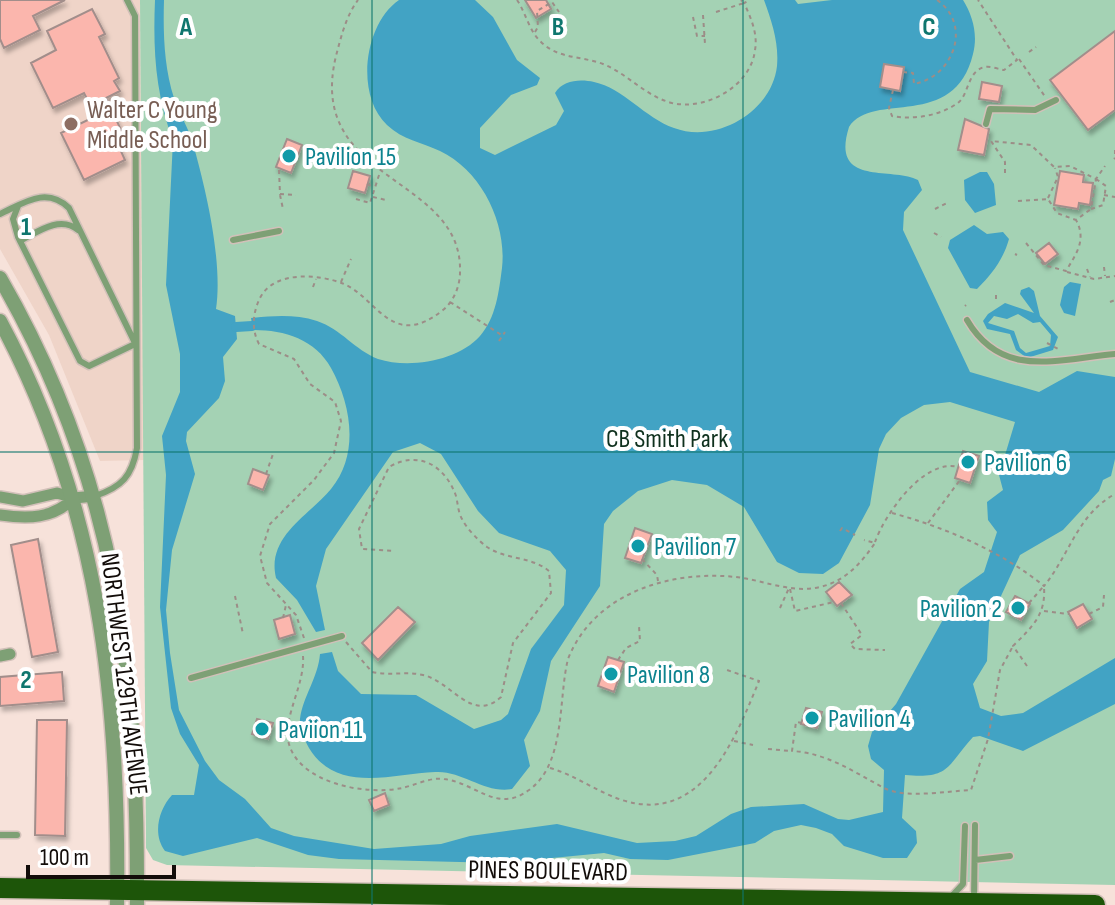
<svg xmlns="http://www.w3.org/2000/svg" width="1115" height="905" font-family="'Sofia Sans Condensed',sans-serif">
	<style>
		.built { fill: #efd4c8 }
		.green { fill: #a4d2b4 }
		.water { fill: #42a3c4; fill-rule: evenodd }
		.lines { fill: none; stroke-linecap: round; stroke-linejoin: round }
		.canal { stroke: #42a3c4; stroke-width: 10 }
		.building { fill: #fbb6ad; stroke: #a28e8b; stroke-width: 2; filter: url(#shadow) }
		.service-casing { stroke: #d2c0b9; stroke-width: 9 }
		.minor-casing { stroke: #d2c0b9; stroke-width: 14 }
		.tertiary-casing { stroke: #d2c0b9; stroke-width: 17 }
		.trunk-casing { stroke: #d2c0b9; stroke-width: 23 }
		.path { stroke: #9c8d87; stroke-width: 2; stroke-dasharray: 4 4; stroke-linecap: butt }
		.service { stroke: #7ea075; stroke-width: 6 }
		.minor { stroke: #7ea075; stroke-width: 11 }
		.tertiary { stroke: #7ea075; stroke-width: 14 }
		.trunk { stroke: #1d5509; stroke-width: 20 }
		.grid { fill: none; stroke: #0f766e; stroke-width: 2; stroke-opacity: 0.55 }
		.education-dot { fill: #8d6e63; stroke: #fff; stroke-width: 3 }
		.culture-dot { fill: #0f9aa8; stroke: #fff; stroke-width: 3 }
		.labels { text-anchor: middle; stroke-width: 8; stroke-linejoin: round; paint-order: stroke }
		.education-label { font-size: 26px; fill: #785e54; stroke: #fff; text-anchor: start }
		.culture-label { font-size: 26px; fill: #0d838f; stroke: #fff; text-anchor: start }
		.park-label { font-size: 26px; fill: #0f311e; stroke: #fff }
		.street-label { font-size: 26px; fill: #120c09; stroke: #fff }
		.grid-label { font-size: 26px; text-anchor: middle; font-weight: bold; fill: #0f766e; stroke: #fff; stroke-width: 8; stroke-linejoin: round; paint-order: stroke }
	</style>
	<defs>
		<filter id="shadow"><feDropShadow dx="2.5" dy="4.5" stdDeviation="2" flood-color="#0004"/></filter>
	</defs>
	<rect width="100%" height="100%" fill="#f7e2da"/>
	<!-- built -->
	<path class="built" d="M0 0H140L144 460 100 461 49 335 0 249Z"/>
	<!-- green -->
	<path class="green" d="M140 0H1115V885L167 865 153 860 146 848Z"/>
	<!-- water -->
	<path class="water" d="M155 0H164C163 33 164 67 174 98 179 114 189 128 193 144 206 189 223 263 216 309L235 316 237 339 223 357 225 381 219 398 187 432 186 441 195 474 172 550 166 610 170 653 179 710 205 761 219 780 245 799 271 828 294 836 374 849 441 844 470 836 557 824 637 843 675 841 696 836 731 814 751 807 804 804 838 819 849 820 883 812 884 770 871 759 868 746 872 732 896 704 960 589 984 572 997 532 988 520 987 502 1003 490 999 475 1015 422 950 402 924 405 901 418 886 434 879 449 870 505 839 563 823 574 799 573 777 562 744 507 707 485 672 480 638 491 613 511 604 524 600 586 551 661 540 711 524 740 530 766 512 789C485 794 462 770 435 772 392 774 337 794 309 748 304 739 299 729 300 719 303 696 318 678 320 654L332 652 338 671 361 694 416 695 474 729 501 720 508 714 531 649 564 605 566 570 550 551 499 533 478 511 441 454 420 443 393 452 326 549 316 586 325 630 316 632 297 600 276 578C266 536 310 515 331 489 360 454 351 404 331 368 315 339 284 330 253 330L251 318C273 316 295 314 317 321 341 329 355 350 378 359 409 369 458 361 480 336 496 318 499 291 502 268 507 224 482 171 440 151 421 142 403 140 387 125 355 95 364 24 399 0H475L493 17 517 60 540 78 537 85 511 95 480 128V148L495 155 556 125 564 111 555 93C563 80 580 79 594 82 623 88 645 118 674 128 716 144 772 112 777 66 779 43 772 22 764 0H795L798 4 832 0H963C973 16 978 35 973 54 954 132 873 90 849 127 830 187 891 166 918 180L922 190 904 212 903 230 970 372 1039 392 1077 371 1115 377V459L1111 476 1103 480 1099 491 1063 530 1020 555 989 622 987 661 973 684 980 708 1001 716 1023 713 1115 658V704L1023 751 980 736 973 737C946 767 950 779 905 775L902 818 916 831 917 843 907 858H883L844 846 832 834 816 828 801 825 774 831 755 843 668 860 630 859 604 853 500 863 339 859 308 855 257 838 183 856 165 851C152 834 159 809 172 795H194L199 765 180 734 171 708 160 607 166 475 162 436 180 392V354L166 285 173 140C155 93 153 49 155 0Z
		M980 172H987L994 184 996 205 975 213 965 200 964 180Z
		M974 225 987 234 1003 232 1009 239C1003 260 992 274 977 289L970 288 948 248 950 240Z
		M1070 282 1081 284 1075 316 1064 313 1060 305 1064 287Z
		M1029 287 1034 291 1040 316 1058 337 1053 350 1027 358 1016 350 1010 334 987 329 983 321 988 314 1005 303 1034 313 1020 294 1021 290ZM1018 314 1033 323 1040 322 1051 335 1050 346 1026 353 1020 348 1014 331 988 323 994 316 1007 319Z"/>
	<g class="lines">
		<!-- canal -->
		<path class="canal" d="M236 327 252 326"/>
	</g>
	<!-- building -->
	<path class="building" d="M0 0H65L33 16 40 30 4 48 0 39Z
		M525 0H546L551 9 536 18Z
		M92 9 105 34 99 37 119 78 114 81 120 91 106 98 122 132 114 136 125 160 84 180 61 133 96 116 84 93 53 108 31 63 56 50 47 31Z
		M1115 31V110L1088 130 1050 80Z
		M884 64 904 67 900 91 880 87Z
		M982 82 1002 86 999 102 979 99Z
		M965 119 989 129 984 155 958 150Z
		M287 139 302 145 291 173 276 167Z
		M353 171 370 176 365 193 348 188Z
		M1060 171 1084 175 1083 182 1093 183 1090 205 1079 203 1078 209 1054 205Z
		M1049 243 1058 254 1045 264 1036 253Z
		M963 451 979 456 970 483 955 478Z
		M253 469 269 475 263 490 248 484Z
		M635 528 652 534 641 563 625 558Z
		M38 539 58 652 32 657 11 545Z
		M839 582 852 595 837 606 826 592Z
		M1015 596 1030 604 1021 620 1006 612Z
		M1083 604 1092 619 1077 628 1068 612Z
		M398 607 415 622 378 660 362 643Z
		M290 615 295 634 279 639 274 620Z
		M608 657 624 662 614 692 598 686Z
		M62 672 64 701 0 706V677Z
		M806 708 822 712 817 728 801 724Z
		M257 719 273 723 268 739 252 734Z
		M37 720H67L65 836 35 835Z
		M385 793 389 805 374 811 369 800Z"/>
	<g class="lines">
		<!-- service casing -->
		<g class="service-casing">
			<path id="service" d="M986 124 990 109 1035 110 1056 100
				M18 206 13 219 18 237 80 361 89 366 135 344
				M0 214C24 203 46 186 69 208L134 341
				M233 240 279 231
				M20 241C37 232 60 215 78 230
				M967 320C1002 380 1058 359 1115 354
				M95 496C122 487 132 476 137 448L135 16 127 0
				M191 678 342 636
				M0 835H17
				M975 860 1010 856
				M950 898 963 884 965 826
				M974 899 975 825"/>
		</g>
		<!-- minor casing -->
		<g class="minor-casing">
			<path id="minor" d="M0 497 23 501 57 493 74 498 95 496
				M0 515C28 519 53 519 74 498
				M0 656 10 654"/>
		</g>
		<!-- tertiary casing -->
		<g class="tertiary-casing">
			<path id="tertiary" d="M0 278C118 482 138 673 137 905
				M0 321C99 505 120 699 117 905"/>
		</g>
		<!-- trunk casing -->
		<g class="trunk-casing">
			<path id="trunk" d="M0 888 1095 905"/>
		</g>
		<!-- path -->
		<path class="path" d="M517 0C526 13 529 31 541 42 558 59 582 56 603 64 628 74 645 96 672 103 706 111 751 86 755 50 758 34 751 18 744 3L750 0
			M716 12 744 3 741 0
			M703 15 705 44
			M693 17 697 36H705
			M535 32 538 27 537 11 552 2 559 12
			M1029 52 1036 47
			M1019 59 1046 98
			M903 72 913 73 914 84C953 77 973 25 937 0
			M893 90 889 108 892 116C913 120 941 116 959 102 969 93 968 70 985 67 990 66 998 69 1004 70L1017 60 978 0
			M1115 150V154
			M1114 159 1115 158
			M279 170 280 194 296 195
			M1005 173V162L991 141 1031 145 1054 167 1070 166 1096 179 1105 166
			M1096 179 1106 186 1103 205 1091 209Z
			M367 184 374 187
			M280 195 283 209
			M1104 195 1115 197
			M373 197 386 200
			M1048 198 1058 177 1055 168
			M356 199 370 203 380 172
			M1018 201 1048 199 1057 213 1076 220 1091 209
			M935 209 947 203
			M934 233 941 237
			M1026 243 1044 265 1066 271C1076 254 1087 240 1076 220
			M1015 254 1017 255
			M1104 267 1105 276
			M1087 269 1090 277
			M1067 272 1094 279 1115 276
			M341 282 351 259
			M313 287 316 279
			M996 299V295
			M450 302 503 336
			M1110 302 1115 300
			M965 306 966 305
			M499 341 505 332
			M1047 343 1060 350
			M266 474 273 454
			M892 513C944 527 1001 551 1044 586 1070 554 1077 515 1115 494
			M928 523 960 480
			M840 531 842 528 855 535
			M875 542C885 514 924 458 958 467
			M642 559 657 575 658 581
			M790 589 795 611 834 602
			M235 596 243 634
			M841 603 862 635 850 644 855 649 885 650
			M1029 603 1043 587
			M780 608 789 588
			M1044 611 1069 614
			M1089 614 1103 607 1104 595
			M283 618 286 605
			M304 638 296 615 267 583 260 556 270 524 314 480 334 453 341 421 335 402 310 384 294 359 259 344C251 329 253 312 260 298 274 270 320 274 344 284 377 298 392 351 443 310 454 301 460 286 460 272 463 175 305 183 336 56 341 37 346 16 358 0
			M346 642 372 672C389 676 406 671 423 675 451 681 472 724 501 697L513 643 551 593 549 571C531 556 506 560 487 547 478 540 467 529 462 519 458 512 458 504 456 496 445 465 418 450 389 467L359 529 362 549 395 551
			M303 656C305 684 284 715 288 740 296 783 366 796 402 788 416 785 430 777 444 779 476 783 497 814 529 790 566 764 558 699 568 659 594 593 670 570 736 577 763 580 792 594 820 587 846 581 861 563 875 543L864 540
			M618 660 626 648 640 641 639 626
			M1027 666 1013 646C1032 627 1046 615 1044 587
			M802 723 796 722 792 751C827 753 854 772 884 788 905 799 948 791 971 790L988 739 1000 670 1013 646
			M734 741 753 745
			M768 749 791 751
			M550 768C575 775 597 792 622 800 702 826 736 737 759 681L727 670"/>
		<!-- service -->
		<use href="#service" class="service"/>
		<!-- minor -->
		<use href="#minor" class="minor"/>
		<!-- tertiary -->
		<use href="#tertiary" class="tertiary"/>
		<!-- trunk -->
		<use href="#trunk" class="trunk"/>
	</g>
	<!-- grid -->
	<path class="grid" d="M372 0V905M743 0V905M0 452H1115"/>
	<!-- markers -->
	<circle class="education-dot" cx="71" cy="124" r="8"/>
	<g class="culture-dot">
		<circle cx="289" cy="156" r="8"/>
		<circle cx="968" cy="462" r="8"/>
		<circle cx="638" cy="546" r="8"/>
		<circle cx="1018" cy="608" r="8"/>
		<circle cx="611" cy="674" r="8"/>
		<circle cx="812" cy="718" r="8"/>
		<circle cx="262" cy="729" r="8"/>
	</g>
	<g class="labels">
		<!-- education labels -->
		<g class="education-label">
			<text x="87" y="118">Walter C Young<tspan x="87" dy="30">Middle School</tspan></text>
		</g>
		<!-- culture labels -->
		<g class="culture-label">
			<text x="305" y="165">Pavilion 15</text>
			<text x="984" y="471">Pavilion 6</text>
			<text x="654" y="555">Pavilion 7</text>
			<text x="1002" y="617" text-anchor="end">Pavilion 2</text>
			<text x="627" y="683">Pavilion 8</text>
			<text x="828" y="727">Pavilion 4</text>
			<text x="278" y="738">Paviion 11</text>
		</g>
		<!-- park labels -->
		<g class="park-label">
			<text x="667" y="447">CB Smith Park</text>
		</g>
		<!-- street labels -->
		<g class="street-label">
			<text transform="translate(125 674) rotate(83)" y="9">NORTHWEST 129TH AVENUE</text>
			<text transform="translate(548 870) rotate(1)" y="9">PINES BOULEVARD</text>
		</g>
	</g>
	<g class="grid-label">
		<text x="186" y="35">A</text>
		<text x="558" y="35">B</text>
		<text x="929" y="35">C</text>
		<text x="26" y="235">1</text>
		<text x="26" y="688">2</text>
	</g>
	<!-- scale -->
	<path d="M28 865v12h146v-12" fill="none" stroke="#120c09" stroke-width="4"/>
	<text x="40" y="865" font-size="24" fill="#120c09" stroke="#ffffff" stroke-width="6" paint-order="stroke">100 m</text>
</svg>
